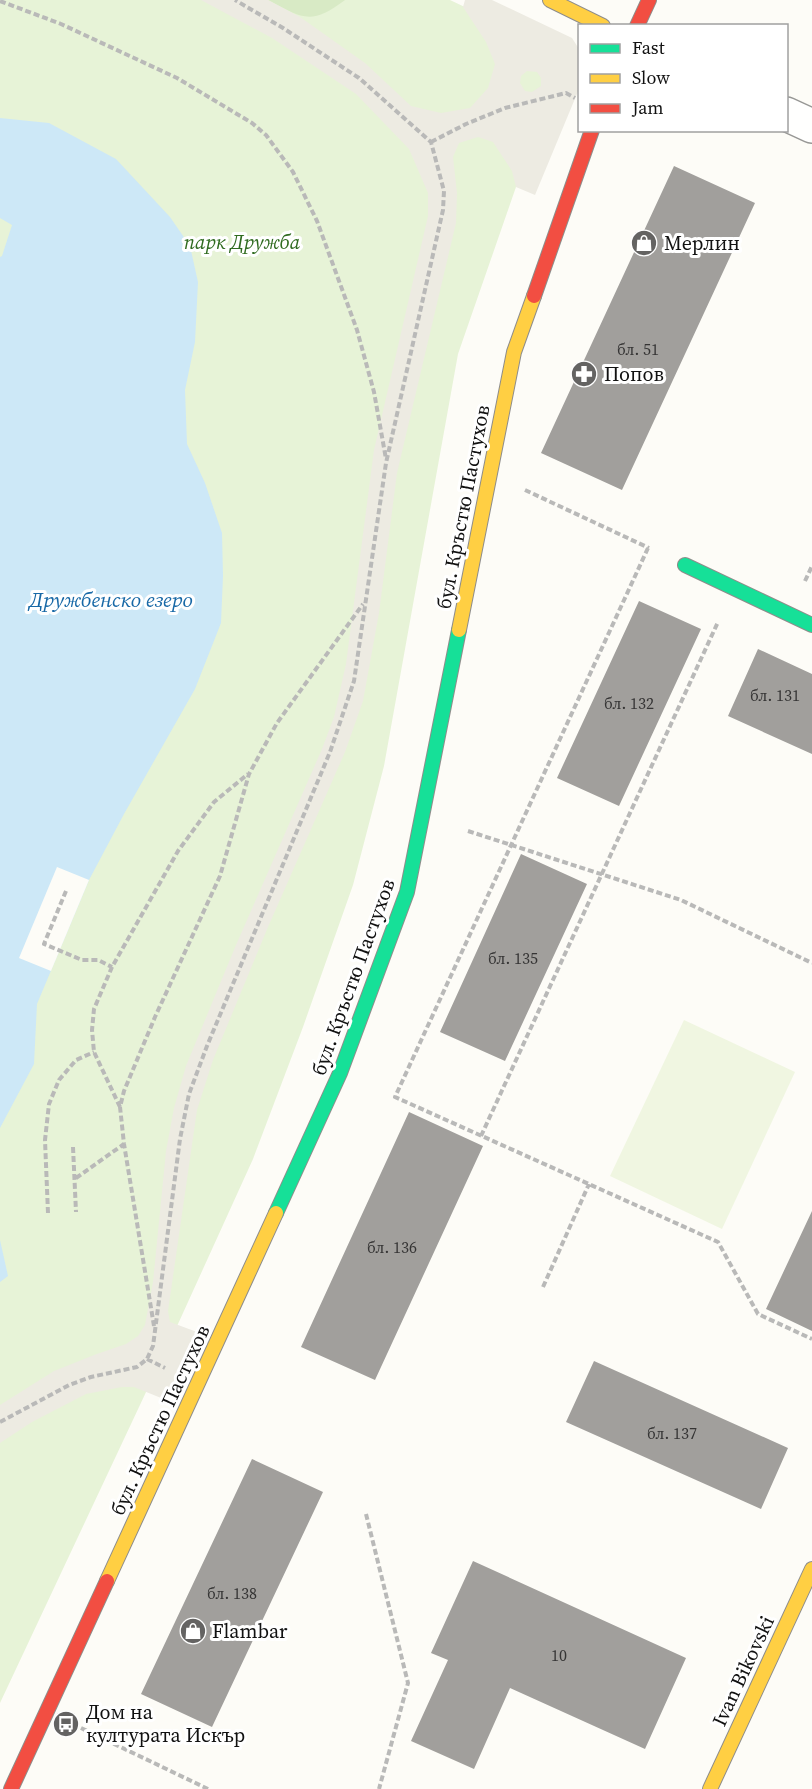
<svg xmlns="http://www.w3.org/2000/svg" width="812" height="1789" font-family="'Source Serif 4',serif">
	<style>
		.green { fill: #e7f3d7 }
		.forest { fill: #d8eac5 }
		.pitch { fill: #f0f6e1 }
		.plaza { fill: #edebe2; fill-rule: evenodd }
		.water { fill: #cde8f7 }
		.pier { fill: #fdfcf7 }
		.building { fill: #a19f9c }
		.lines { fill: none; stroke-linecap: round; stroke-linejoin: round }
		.street-casing { stroke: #979795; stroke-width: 36 }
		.fast-casing { stroke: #8e8d8b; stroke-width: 16 }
		.slow-casing { stroke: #8e8d8b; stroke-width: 16 }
		.jam-casing { stroke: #8e8d8b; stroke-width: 16 }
		.path { stroke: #b9b9b8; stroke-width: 4; stroke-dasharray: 6 3; stroke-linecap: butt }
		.street { stroke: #fffffe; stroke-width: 33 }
		.fast { stroke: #16e098; stroke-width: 14 }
		.slow { stroke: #ffcf43; stroke-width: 14 }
		.jam { stroke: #f24e42; stroke-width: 14 }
		.labels { text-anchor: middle; stroke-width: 6; stroke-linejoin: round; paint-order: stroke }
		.number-label { font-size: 16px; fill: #353434 }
		.park-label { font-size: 20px; font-style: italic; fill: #2f6b1f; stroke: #fff }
		.poi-label { font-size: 20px; fill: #111; stroke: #fff; text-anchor: start }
		.street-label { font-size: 20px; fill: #111; stroke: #fff }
		.water-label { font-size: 21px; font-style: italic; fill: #1768a6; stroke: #fff }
	</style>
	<rect width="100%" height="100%" fill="#fdfcf7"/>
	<!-- green -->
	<path class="green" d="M0 0H450L568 56 516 187 458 354 384 766 353 885 303 1027 253 1159 178 1324 0 1703Z"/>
	<!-- forest -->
	<path class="forest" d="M268 0H345C311 26 302 18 268 0Z"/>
	<!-- pitch -->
	<path class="pitch" d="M684 1020 795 1072 722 1229 610 1176Z"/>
	<!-- plaza -->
	<path class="plaza" d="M201 0H268L300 17 365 63 411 106 441 113 470 108 488 88 495 64 486 42 463 7 465 0H492L572 38 579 49V89L535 195 516 187 512 171 493 142 478 137 459 143 453 157 457 193 456 223 397 473 379 613 363 701 345 752 268 927 213 1060 197 1110 168 1311 170 1322 197 1332 166 1400 134 1387H122L86 1394 32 1422 0 1443V1405L54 1371 94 1355 126 1344 138 1336 145 1325 153 1282 166 1151 174 1108 186 1066 236 945 322 749 334 717 346 664 374 450 428 216V193L409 149 356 94 272 38ZM527 71 537 72 541 78V86L532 92 525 91 520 83 521 76Z"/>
	<!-- water -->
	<path class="water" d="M0 118 49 123 116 159 170 217 190 246 198 282 195 342 185 390 187 444 205 483 222 533 223 576 221 623 195 689 124 814 89 880 37 1004 34 1064 0 1128V257L2 256 12 225 0 218Z
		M0 1240 8 1276 0 1282Z"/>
	<!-- pier -->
	<path class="pier" d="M57 867 89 880 51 971 19 958Z"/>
	<!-- building -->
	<path class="building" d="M674 166 755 203 622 490 541 453Z
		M639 601 701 629 619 806 557 778Z
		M758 649 812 674V754L728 716Z
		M521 854 587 884 505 1061 440 1032Z
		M409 1112 483 1146 375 1380 301 1347Z
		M812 1211V1331L766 1309Z
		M594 1361 788 1448 761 1509 566 1422Z
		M252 1459 323 1492 212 1727 141 1694Z
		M473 1561 686 1658 645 1749 510 1688 474 1769 411 1741 448 1660 431 1653Z"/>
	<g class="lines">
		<!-- street casing -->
		<g class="street-casing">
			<path id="street" d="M786 114 812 126"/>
		</g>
		<!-- fast casing -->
		<g class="fast-casing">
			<path id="fast" d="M685 565 812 625
				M276 1213 340 1073 407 892 459 630"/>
		</g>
		<!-- slow casing -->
		<g class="slow-casing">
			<path id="slow" d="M550 0 603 26
				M459 630 514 352 534 296
				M107 1581 276 1213
				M710 1789 812 1569"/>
		</g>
		<!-- jam casing -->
		<g class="jam-casing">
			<path id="jam" d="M637 26 649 0
				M534 296 592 130
				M11 1789 107 1581"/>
		</g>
		<!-- path -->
		<path class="path" d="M0 1 61 24 177 78 252 123 266 135 293 172 317 221 357 330 374 392 386 459
			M431 142 466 124 505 108 566 93 575 98
			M525 490 649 548
			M648 548 395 1097 718 1242 758 1314 812 1339
			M805 581 812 566
			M468 831 681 900 812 963
			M66 891 44 944 82 960H98L112 967
			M120 1107 94 1052 92 1030 94 1009 112 967 178 851 214 802 248 774
			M481 1136 718 622
			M73 1147 76 1212
			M76 1178 124 1144
			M48 1213 45 1140 49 1104 59 1080 76 1060 94 1052
			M543 1287 589 1184
			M154 1326 124 1144 120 1107 124 1091 155 1017 220 876 249 774 277 723 363 604
			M147 1359 165 1368
			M0 1422 69 1385 91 1377 137 1367 147 1359 153 1346 180 1139 189 1094 207 1046 330 752 354 681 386 463 443 210 444 191 431 142 359 78 283 28 235 0
			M366 1514 408 1683 379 1789
			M81 1728 208 1789"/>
		<!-- street -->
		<use href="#street" class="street"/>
		<!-- fast -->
		<use href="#fast" class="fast"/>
		<!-- slow -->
		<use href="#slow" class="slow"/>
		<!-- jam -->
		<use href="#jam" class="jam"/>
	</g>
	<!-- icons -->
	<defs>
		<g id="shop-disc" transform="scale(1.35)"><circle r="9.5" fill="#646362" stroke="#fff"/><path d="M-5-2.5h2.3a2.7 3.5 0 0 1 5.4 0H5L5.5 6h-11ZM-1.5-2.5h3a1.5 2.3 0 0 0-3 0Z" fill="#fff"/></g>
		<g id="pharmacy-disc" transform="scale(1.35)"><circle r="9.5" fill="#646362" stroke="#fff"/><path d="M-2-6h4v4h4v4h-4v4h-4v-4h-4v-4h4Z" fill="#fff"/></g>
		<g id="bus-disc" transform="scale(1.35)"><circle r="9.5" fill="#646362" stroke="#fff"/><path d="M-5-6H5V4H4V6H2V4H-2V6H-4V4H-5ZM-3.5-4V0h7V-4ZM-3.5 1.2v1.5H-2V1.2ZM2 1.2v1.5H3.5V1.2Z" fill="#fff"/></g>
	</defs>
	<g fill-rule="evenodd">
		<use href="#shop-disc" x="644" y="243"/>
		<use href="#pharmacy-disc" x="584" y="374"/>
		<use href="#shop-disc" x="193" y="1631"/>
		<use href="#bus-disc" x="66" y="1724"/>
	</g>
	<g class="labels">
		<!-- number labels -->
		<g class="number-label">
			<text x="638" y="355">бл. 51</text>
			<text x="775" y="701">бл. 131</text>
			<text x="629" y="709">бл. 132</text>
			<text x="513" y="964">бл. 135</text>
			<text x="392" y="1253">бл. 136</text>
			<text x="672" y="1439">бл. 137</text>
			<text x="232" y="1599">бл. 138</text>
			<text x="559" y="1661">10</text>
		</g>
		<!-- park labels -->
		<g class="park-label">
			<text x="242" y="249">парк Дружба</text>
		</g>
		<!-- poi labels -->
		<g class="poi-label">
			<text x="664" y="250">Мерлин</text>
			<text x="604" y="381">Попов</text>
			<text x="212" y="1638">Flambar</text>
			<text x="86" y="1719">Дом на<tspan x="86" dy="23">културата Искър</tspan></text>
		</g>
		<!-- street labels -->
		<g class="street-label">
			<text transform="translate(463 507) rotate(-79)" y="7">бул. Кръстю Пастухов</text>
			<text transform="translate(353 977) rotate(-70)" y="7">бул. Кръстю Пастухов</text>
			<text transform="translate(160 1420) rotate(-65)" y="7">бул. Кръстю Пастухов</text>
			<text transform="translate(743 1671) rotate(-65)" y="7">Ivan Bikovski</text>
		</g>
		<!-- water labels -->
		<g class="water-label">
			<text x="111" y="607">Дружбенско езеро</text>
		</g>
	</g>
	<!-- legend -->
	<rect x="578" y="24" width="210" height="108" fill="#ffffff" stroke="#a0a0a0" stroke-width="1.5"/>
	<rect x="590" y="44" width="30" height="9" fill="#16e098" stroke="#a0a0a0" stroke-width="1.5"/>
	<text x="632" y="54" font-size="18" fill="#111111">Fast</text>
	<rect x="590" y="74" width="30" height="9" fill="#ffcf43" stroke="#a0a0a0" stroke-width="1.5"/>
	<text x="632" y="84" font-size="18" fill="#111111">Slow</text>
	<rect x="590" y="104" width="30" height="9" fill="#f24e42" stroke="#a0a0a0" stroke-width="1.5"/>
	<text x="632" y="114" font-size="18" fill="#111111">Jam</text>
</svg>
